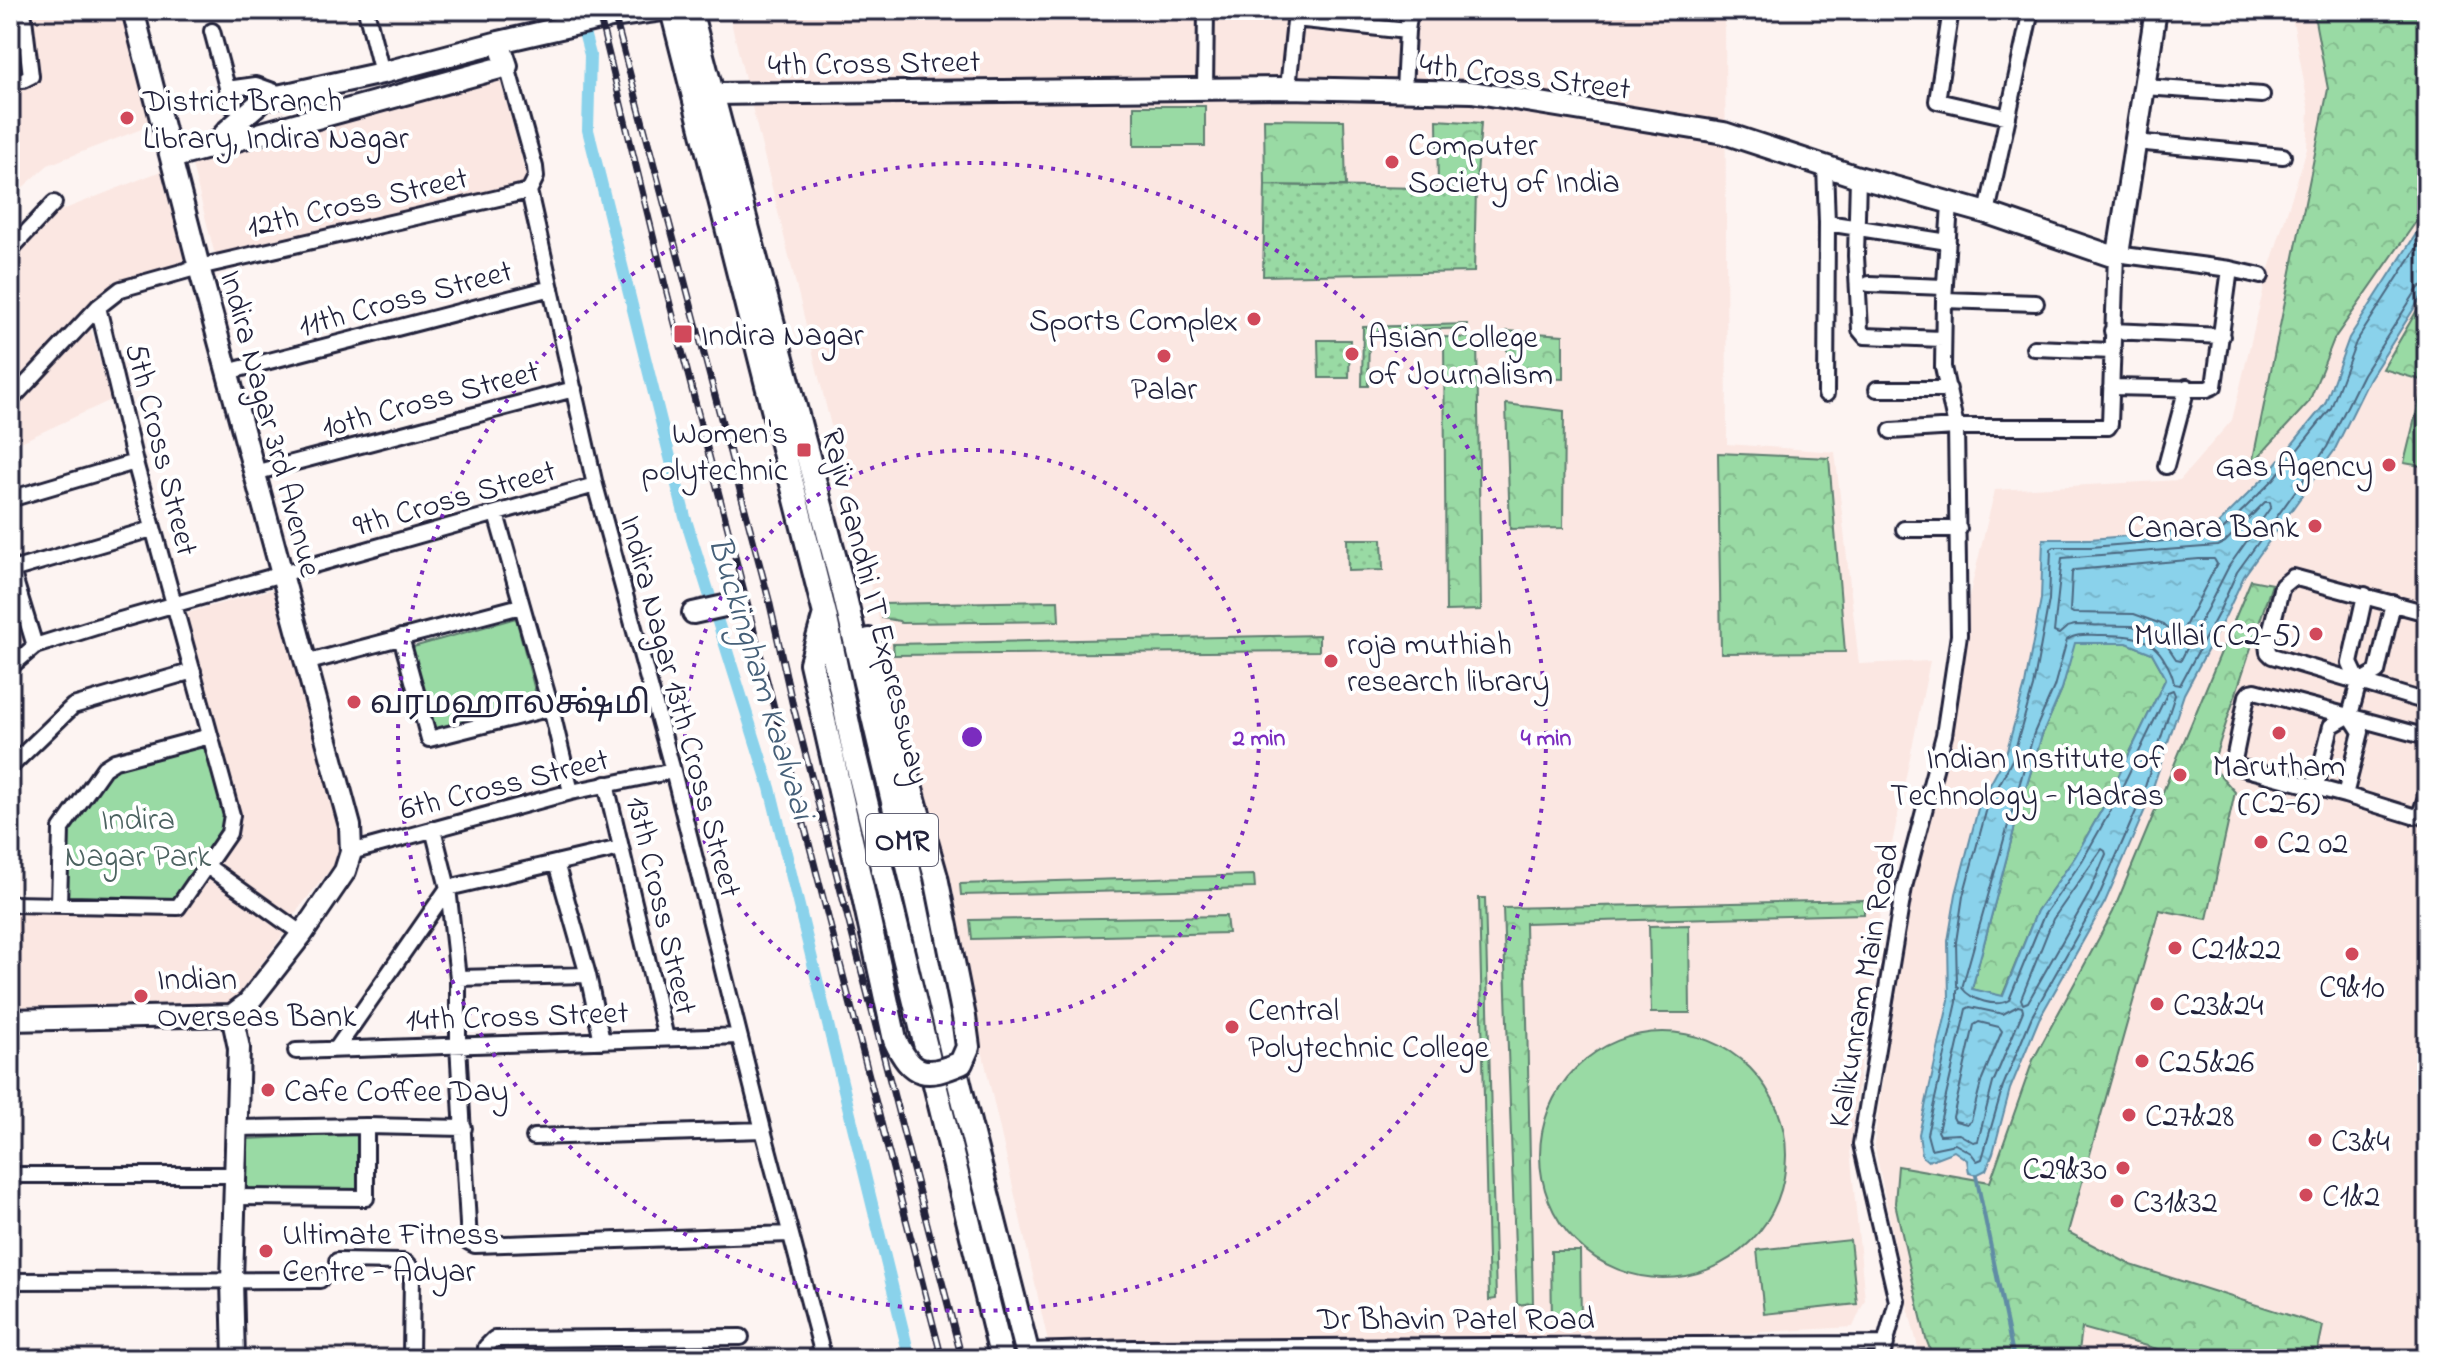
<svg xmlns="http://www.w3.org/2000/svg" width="2437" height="1369" font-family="'Indie Flower','Noto Sans Tamil',sans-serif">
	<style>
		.built { fill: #fbe7e2 }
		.grass { fill: url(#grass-dots); stroke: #5e7e70; stroke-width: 2 }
		.forest { fill: url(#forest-crowns); stroke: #5e7e70; stroke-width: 2 }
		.park { fill: #99daa4; stroke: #5e7e70; stroke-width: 2 }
		.water { fill: url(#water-ripples); stroke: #608ca5; stroke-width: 2; fill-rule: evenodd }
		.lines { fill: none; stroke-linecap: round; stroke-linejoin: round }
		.shore { stroke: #4c6881; stroke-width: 2 }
		.stream { stroke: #608ca5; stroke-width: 4 }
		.canal { stroke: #8ad2eb; stroke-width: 12 }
		.street-casing { stroke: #22223b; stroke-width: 20 }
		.secondary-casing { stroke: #22223b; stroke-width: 26 }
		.primary-casing { stroke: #22223b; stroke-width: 28 }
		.street { stroke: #fff; stroke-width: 14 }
		.secondary { stroke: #fff; stroke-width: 20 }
		.primary { stroke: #fff; stroke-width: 22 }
		.rail-casing { stroke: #22223b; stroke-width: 7 }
		.rail { stroke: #fff; stroke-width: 4; stroke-dasharray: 12; stroke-linecap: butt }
		.primary-bridge-casing { stroke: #22223b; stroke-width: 28; stroke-linecap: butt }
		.primary-bridge { stroke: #fff; stroke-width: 22 }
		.ring { fill: none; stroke: #7b2cbf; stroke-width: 4; stroke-dasharray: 4 8 }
		.poi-dot { fill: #d1495b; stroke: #fff; stroke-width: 3 }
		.labels { text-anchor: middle; stroke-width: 8; stroke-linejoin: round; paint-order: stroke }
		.shield { fill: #fff; stroke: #646476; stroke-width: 2 }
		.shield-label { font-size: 30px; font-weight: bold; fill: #22223b }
		.street-label { font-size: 32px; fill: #22223b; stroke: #fff }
		.poi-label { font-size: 32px; fill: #22223b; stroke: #fff; text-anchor: start }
		.park-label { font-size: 32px; fill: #4c6260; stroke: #fff }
		.water-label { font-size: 34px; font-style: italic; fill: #466079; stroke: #fff }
		.centre { fill: #7b2cbf; stroke: #fff; stroke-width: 4 }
		.ring-label { font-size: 24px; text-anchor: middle; font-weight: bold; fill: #7b2cbf; stroke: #fff; stroke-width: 8; stroke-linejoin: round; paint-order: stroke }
	</style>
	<defs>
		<pattern id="grass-dots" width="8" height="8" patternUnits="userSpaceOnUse" patternTransform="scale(2)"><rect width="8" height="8" fill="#99daa4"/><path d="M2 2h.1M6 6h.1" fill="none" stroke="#84bb8e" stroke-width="1.8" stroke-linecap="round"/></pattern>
		<pattern id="forest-crowns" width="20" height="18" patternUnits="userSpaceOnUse" patternTransform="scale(2)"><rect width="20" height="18" fill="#99daa4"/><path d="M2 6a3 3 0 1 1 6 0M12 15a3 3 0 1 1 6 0" fill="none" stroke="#84bb8e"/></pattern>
		<pattern id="water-ripples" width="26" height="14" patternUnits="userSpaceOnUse" patternTransform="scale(2)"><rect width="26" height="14" fill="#8ad2eb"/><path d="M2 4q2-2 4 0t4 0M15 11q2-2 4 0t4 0" fill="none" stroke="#77b4ca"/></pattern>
	</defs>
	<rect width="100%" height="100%" fill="#fdf4f2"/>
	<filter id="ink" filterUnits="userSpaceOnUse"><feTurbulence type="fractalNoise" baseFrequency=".0125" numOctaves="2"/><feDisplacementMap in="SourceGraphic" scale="16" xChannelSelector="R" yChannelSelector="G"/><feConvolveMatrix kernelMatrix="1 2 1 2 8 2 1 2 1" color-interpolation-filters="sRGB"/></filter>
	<g filter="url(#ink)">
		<!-- built -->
		<path class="built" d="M13 10H122L152 125 48 165 10 199V82L31 80Z
			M728 10H1725L1727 444 1835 452 1859 664 1930 661 1884 882 1850 1150 1865 1300 1853 1327 1537 1345V1359H1052L943 878Z
			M2291 10H2427V1359H1921L1907 1304 1874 1143 1909 886 1967 605 1995 490 2180 480 2232 420 2267 275 2307 149 2309 110Z
			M499 74 529 186 217 263 190 158Z
			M161 171 188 276 114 292 10 394V260L55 213Z
			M87 315 111 400 10 447V403Z
			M280 587 349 846 292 917 210 861 233 820 179 615Z
			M10 590 23 641 10 653Z
			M204 869 288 928 239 994 231 1021 10 1017V905L176 908Z"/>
		<!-- grass -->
		<path class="grass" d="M1265 185 1476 189 1474 272 1263 276Z
			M1467 324V328L1369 332 1368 386H1362L1363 327Z
			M1318 340H1350L1349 378H1319Z
			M1347 539H1382L1383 570 1348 571Z"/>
		<!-- forest -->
		<path class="forest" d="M2313 10H2427V206L2334 339 2309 402 2252 464 2328 89Z
			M1264 119 1344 120 1346 186 1265 185Z
			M1437 120 1481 123 1476 189 1438 188Z
			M2427 293V467L2404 463 2424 381 2383 369Z
			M1507 331 1563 335V379L1507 377Z
			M1444 337 1477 338 1481 610 1446 611Z
			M1506 404 1564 411 1563 528 1510 529Z
			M1718 453 1829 458 1845 652 1721 653Z
			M2251 580 2272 584 2212 766 2235 792 2207 919 2159 910 2068 1232 2131 1265 2323 1326 2316 1359H2182L2168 1352 2082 1328 2078 1359H1934L1926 1339 1895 1203 1898 1166 1990 1182 2033 1060 2113 912Z
			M1058 601 1059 621 901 623 899 621 882 618 881 604Z
			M1319 635V651L894 655 893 644Z
			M2074 643H2127L2152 653 2166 678 2105 804 2075 857 2037 911 2002 997 1972 989 2019 811 2042 735 2062 689Z
			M1254 875 1255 888 961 895 960 884Z
			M1479 898H1485L1496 1299 1489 1300Z
			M1864 900V914L1525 923 1533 1303 1517 1305 1503 908Z
			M1226 916 1228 933 972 939 970 920Z"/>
		<!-- park -->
		<path class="park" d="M1134 106H1205V146H1134Z
			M516 618 538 702 429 732 406 649Z
			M204 738 225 823 173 901 61 904V830L109 766Z
			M1689 925 1690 1013H1651L1649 926Z
			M1540 1155a123 123 0 1 1 246 0a123 123 0 1 1-246 0Z
			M361 1134V1192L246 1191 247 1139Z
			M1850 1240 1857 1304 1764 1314 1757 1250Z
			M1551 1251H1580L1581 1323 1552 1324Z"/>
		<!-- water -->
		<path class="water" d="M2427 217V288L2370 378 2334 451 2244 576 2225 617 2184 694 2147 805 2105 902 2039 1019 2010 1089 1993 1153 1986 1170 1976 1175 1969 1173 1967 1160 1954 1151 1928 1161 1922 1156 1919 1134 1949 1000 1948 941 1956 894 1979 805 2005 757 2025 685 2041 599 2043 539H2090L2213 529 2268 474 2325 404 2349 338ZM2075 643H2127L2152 653 2166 678 2105 804 2075 857 2037 911 2003 996 1972 989 2019 811 2042 735 2062 689Z"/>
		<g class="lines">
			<!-- shore -->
			<path class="shore" d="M2427 232 2356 342 2331 408 2274 479 2219 534 2214 537 2091 547H2054L2051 549 2049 600 2033 687 2012 760 1987 808 1963 896 1956 942 1957 985 1959 988 1957 991V1002L1927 1134 1931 1149 1955 1144 1971 1153 1977 1161 1982 1159 2003 1086 2032 1016 2098 898 2140 802 2175 695 2173 690 2168 692 2112 808 2082 861 2044 915 2009 1000C1996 1008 1971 1000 1962 988L2034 733 2054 687 2067 640C2076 633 2087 635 2098 635 2125 635 2151 634 2165 661 2170 669 2173 675 2174 684L2180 685 2218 614 2237 572 2327 447 2363 374 2417 290 2421 286 2427 285
				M2265 502H2270L2271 507 2229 566 2181 660 2176 659 2162 638 2133 626 2075 625 2067 627 2059 634 2054 632 2062 558 2217 546 2225 542Z
				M2199 559H2214L2217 564 2180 636H2176L2164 625 2134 614 2073 613 2070 611 2072 573 2074 570Z
				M2102 849 2105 851 2106 854 2089 894 2028 1002 2023 1004 2021 999 2053 919Z
				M2018 1006 2022 1007 2023 1011 1993 1083 1978 1141 1973 1142 1959 1134 1940 1135 1938 1131 1966 1009 1970 1007 2003 1014Z
				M1979 1022 1999 1027 2002 1031 1982 1079 1971 1121 1967 1124 1955 1121 1953 1117 1974 1025Z"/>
			<!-- stream -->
			<path class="stream" d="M1976 1175 2014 1359"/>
			<!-- canal -->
			<path class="canal" d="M578 10 590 55 588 130 685 517 770 788 910 1359"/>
			<!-- street casing -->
			<g class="street-casing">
				<path id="street" d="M366 10 382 73
					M1951 10 1937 101 2008 117
					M1295 19 1407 31 1410 10
					M212 31 232 106
					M507 66 535 167 536 177 529 191 595 485 673 771 763 1130 824 1359
					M10 80H23L31 76 23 10
					M2144 87 2262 95
					M1288 88 1296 12
					M227 89 256 85 281 94
					M1205 89 1206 10
					M1404 90 1407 31
					M2135 142 2283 156
					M1825 166 1827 223 1826 394
					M1858 177 1856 256 1860 330 1865 336 1942 339
					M1987 213 2031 10
					M1827 223 1948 242
					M10 250 54 203
					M1869 284 1944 287
					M1944 300 2036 303
					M2112 331 2222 336
					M2034 348 2113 351
					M227 372 551 288
					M2111 387 2207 389 2214 386 2230 269
					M1877 389H1949
					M10 401 98 307 121 289 199 267 529 191
					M1891 431 1956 427H2108L2110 424 2116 254 2230 269 2261 276
					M2166 466 2187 387
					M254 473 574 389
					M10 499 135 462
					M496 514 551 708 571 792
					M1904 529H1959
					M10 564 35 646
					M12 570 152 529
					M2427 613 2293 577 2282 586 2267 644 2268 652 2272 656 2427 702
					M401 637 429 739 551 708
					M305 663 521 606
					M10 667 35 646 99 626 595 485
					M2359 682 2377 672 2393 603
					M2427 737 2255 691 2250 692 2247 696 2234 760 2236 766 2242 768 2345 795 2413 816 2420 815 2427 794
					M10 767 73 706 193 671
					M606 784 666 1038
					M2316 787 2331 726 2350 715 2359 682 2350 663 2365 595
					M2345 795 2361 732 2350 715
					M433 829 448 888 458 978V1044L469 1242 475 1245 790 1234
					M351 852 571 792 673 771
					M556 863 588 975 602 1041
					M207 866 302 934
					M10 904 178 907 229 833 232 815 135 462 98 307
					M59 905 61 829 104 768 115 761 210 736
					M458 978 588 975
					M337 1048 448 888 620 848
					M296 1051 739 1036
					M238 1128 366 1126 464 1128
					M534 1137 763 1130
					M10 1175H235
					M235 1197 366 1198V1126
					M337 1261 403 1262 408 1264 412 1271 411 1359
					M10 1281 320 1280
					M1027 1351 1133 1348 1886 1344
					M486 1359V1347L494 1339 741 1337
					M1881 1359 1897 1301 1861 1144 1904 887 1944 735 1959 635 1956 427 1943 367 1944 300 1950 204"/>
			</g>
			<!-- secondary casing -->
			<g class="secondary-casing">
				<path id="secondary" d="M712 94 1288 88 1472 92 1724 133 1858 177 1987 213 2109 255 2116 254 2119 248 2156 10
					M214 146 228 130 264 99 382 73 499 42 604 18 662 10
					M171 158 507 66 499 42
					M693 613 729 605
					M232 1015 239 1048 232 1280 234 1359
					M10 1020 232 1015 248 1003 302 934 345 871 351 852 350 826 199 267 133 10"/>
			</g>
			<!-- primary casing -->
			<g class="primary-casing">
				<path id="primary" d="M672 10 825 614 854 752 1002 1359
					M690 10 844 593 960 1087 1029 1359
					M604 18 616 10
					M824 617 811 663 862 888
					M869 640 936 877"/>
			</g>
			<!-- street -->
			<use href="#street" class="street"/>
			<!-- secondary -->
			<use href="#secondary" class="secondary"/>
			<!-- primary -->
			<use href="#primary" class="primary"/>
			<!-- rail casing -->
			<g class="rail-casing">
				<path id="rail" d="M598 10 665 285 942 1359
					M613 10 769 600 792 702 962 1359"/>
			</g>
			<!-- rail -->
			<use href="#rail" class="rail"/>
			<!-- primary-bridge casing -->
			<g class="primary-bridge-casing">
				<path id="primary-bridge" d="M862 888 895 1040C912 1077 926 1078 961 1063L968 1047 964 1017 936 877"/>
			</g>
			<!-- primary-bridge -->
			<use href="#primary-bridge" class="primary-bridge"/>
		</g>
	</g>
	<!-- distance rings -->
	<g class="ring">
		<circle cx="972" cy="737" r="287"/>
		<circle cx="972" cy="737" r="574"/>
	</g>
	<!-- markers -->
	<g class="poi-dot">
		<circle cx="127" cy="118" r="8"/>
		<circle cx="1392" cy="162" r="8"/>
		<circle cx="1254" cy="319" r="8"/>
		<rect x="673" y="324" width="20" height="20" rx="4"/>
		<circle cx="1352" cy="354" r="8"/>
		<circle cx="1164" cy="356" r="8"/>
		<rect x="796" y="442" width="16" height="16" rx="4"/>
		<circle cx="2389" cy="465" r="8"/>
		<circle cx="2315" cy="526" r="8"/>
		<circle cx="2316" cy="634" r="8"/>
		<circle cx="1331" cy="661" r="8"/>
		<circle cx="354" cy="702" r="8"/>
		<circle cx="2279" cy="733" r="8"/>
		<circle cx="2180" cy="775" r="8"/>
		<circle cx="2261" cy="842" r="8"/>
		<circle cx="2175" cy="948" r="8"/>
		<circle cx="2352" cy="954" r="8"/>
		<circle cx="141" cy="996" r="8"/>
		<circle cx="2157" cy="1004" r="8"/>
		<circle cx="1232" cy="1027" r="8"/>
		<circle cx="2142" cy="1061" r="8"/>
		<circle cx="268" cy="1090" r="8"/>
		<circle cx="2129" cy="1115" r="8"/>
		<circle cx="2315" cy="1140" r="8"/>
		<circle cx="2123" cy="1168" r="8"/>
		<circle cx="2306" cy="1195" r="8"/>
		<circle cx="2117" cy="1201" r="8"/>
		<circle cx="266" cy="1251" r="8"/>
	</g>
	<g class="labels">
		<!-- shield labels -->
		<rect class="shield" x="866" y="814" width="72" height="52" rx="6"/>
		<g class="shield-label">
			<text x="902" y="850">OMR</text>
		</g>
		<!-- street labels -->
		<g class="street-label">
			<text transform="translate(874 62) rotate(-1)" y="11">4th Cross Street</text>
			<text transform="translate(1525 75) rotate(7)" y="11">4th Cross Street</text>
			<text transform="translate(357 201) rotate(-13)" y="11">12th Cross Street</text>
			<text transform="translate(405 297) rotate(-15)" y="11">11th Cross Street</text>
			<text transform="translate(430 398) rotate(-15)" y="11">10th Cross Street</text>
			<text transform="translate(272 423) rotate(75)" y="11">Indira Nagar 3rd Avenue</text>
			<text transform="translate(163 449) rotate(76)" y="11">5th Cross Street</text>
			<text transform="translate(454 497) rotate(-16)" y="11">9th Cross Street</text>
			<text transform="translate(877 606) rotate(76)" y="11">Rajiv Gandhi IT Expressway</text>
			<text transform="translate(682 706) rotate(75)" y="11">Indira Nagar 13th Cross Street</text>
			<text transform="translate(504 783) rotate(-14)" y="11">6th Cross Street</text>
			<text transform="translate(663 905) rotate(77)" y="11">13th Cross Street</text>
			<text transform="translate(1862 985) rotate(-80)" y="11">Kalikunram Main Road</text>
			<text transform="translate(517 1015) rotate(-2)" y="11">14th Cross Street</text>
			<text x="1456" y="1329">Dr Bhavin Patel Road</text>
		</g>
		<!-- poi labels -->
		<g class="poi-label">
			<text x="143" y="111">District Branch<tspan x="143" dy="37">Library, Indira Nagar</tspan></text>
			<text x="1408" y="155">Computer<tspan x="1408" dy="37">Society of India</tspan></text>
			<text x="1238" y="330" text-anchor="end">Sports Complex</text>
			<text x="701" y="345">Indira Nagar</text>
			<text x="1368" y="347">Asian College<tspan x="1368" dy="37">of Journalism</tspan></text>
			<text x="1164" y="399" text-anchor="middle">Palar</text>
			<text x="788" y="443" text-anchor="end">Women's<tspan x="788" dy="37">polytechnic</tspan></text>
			<text x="2373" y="476" text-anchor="end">Gas Agency</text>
			<text x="2299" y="537" text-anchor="end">Canara Bank</text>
			<text x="2300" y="645" text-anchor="end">Mullai (C2-5)</text>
			<text x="1347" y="654">roja muthiah<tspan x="1347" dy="37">research library</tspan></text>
			<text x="370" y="713">வரமஹாலக்ஷ்மி</text>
			<text x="2164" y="768" text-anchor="end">Indian Institute of<tspan x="2164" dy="37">Technology - Madras</tspan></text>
			<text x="2279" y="776" text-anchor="middle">Marutham<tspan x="2279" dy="37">(C2-6)</tspan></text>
			<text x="2277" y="853">C2 02</text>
			<text x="2191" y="959">C21&amp;22</text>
			<text x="157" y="989">Indian<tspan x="157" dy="37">Overseas Bank</tspan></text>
			<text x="2352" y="997" text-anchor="middle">C9&amp;10</text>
			<text x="2173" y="1015">C23&amp;24</text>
			<text x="1248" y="1020">Central<tspan x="1248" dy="37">Polytechnic College</tspan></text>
			<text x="2158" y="1072">C25&amp;26</text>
			<text x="284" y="1101">Cafe Coffee Day</text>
			<text x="2145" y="1126">C27&amp;28</text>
			<text x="2331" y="1151">C3&amp;4</text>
			<text x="2107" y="1179" text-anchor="end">C29&amp;30</text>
			<text x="2322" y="1206">C1&amp;2</text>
			<text x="2133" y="1212">C31&amp;32</text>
			<text x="282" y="1244">Ultimate Fitness<tspan x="282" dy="37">Centre - Adyar</tspan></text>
		</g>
		<!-- park labels -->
		<g class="park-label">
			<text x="138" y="829">Indira<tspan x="138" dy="37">Nagar Park</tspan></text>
		</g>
		<!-- water labels -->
		<g class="water-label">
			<text transform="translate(763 677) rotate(73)" y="12">Buckingham Kaalvaai</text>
		</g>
	</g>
	<circle cx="972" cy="737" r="12" class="centre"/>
	<g class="ring-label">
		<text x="1259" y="745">2 min</text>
		<text x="1546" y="745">4 min</text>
	</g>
	<!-- margin -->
	<rect width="2437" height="1369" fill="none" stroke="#fff" stroke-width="40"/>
	<rect x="20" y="20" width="2397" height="1329" fill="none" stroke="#22223b" stroke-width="3" filter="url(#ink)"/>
</svg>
